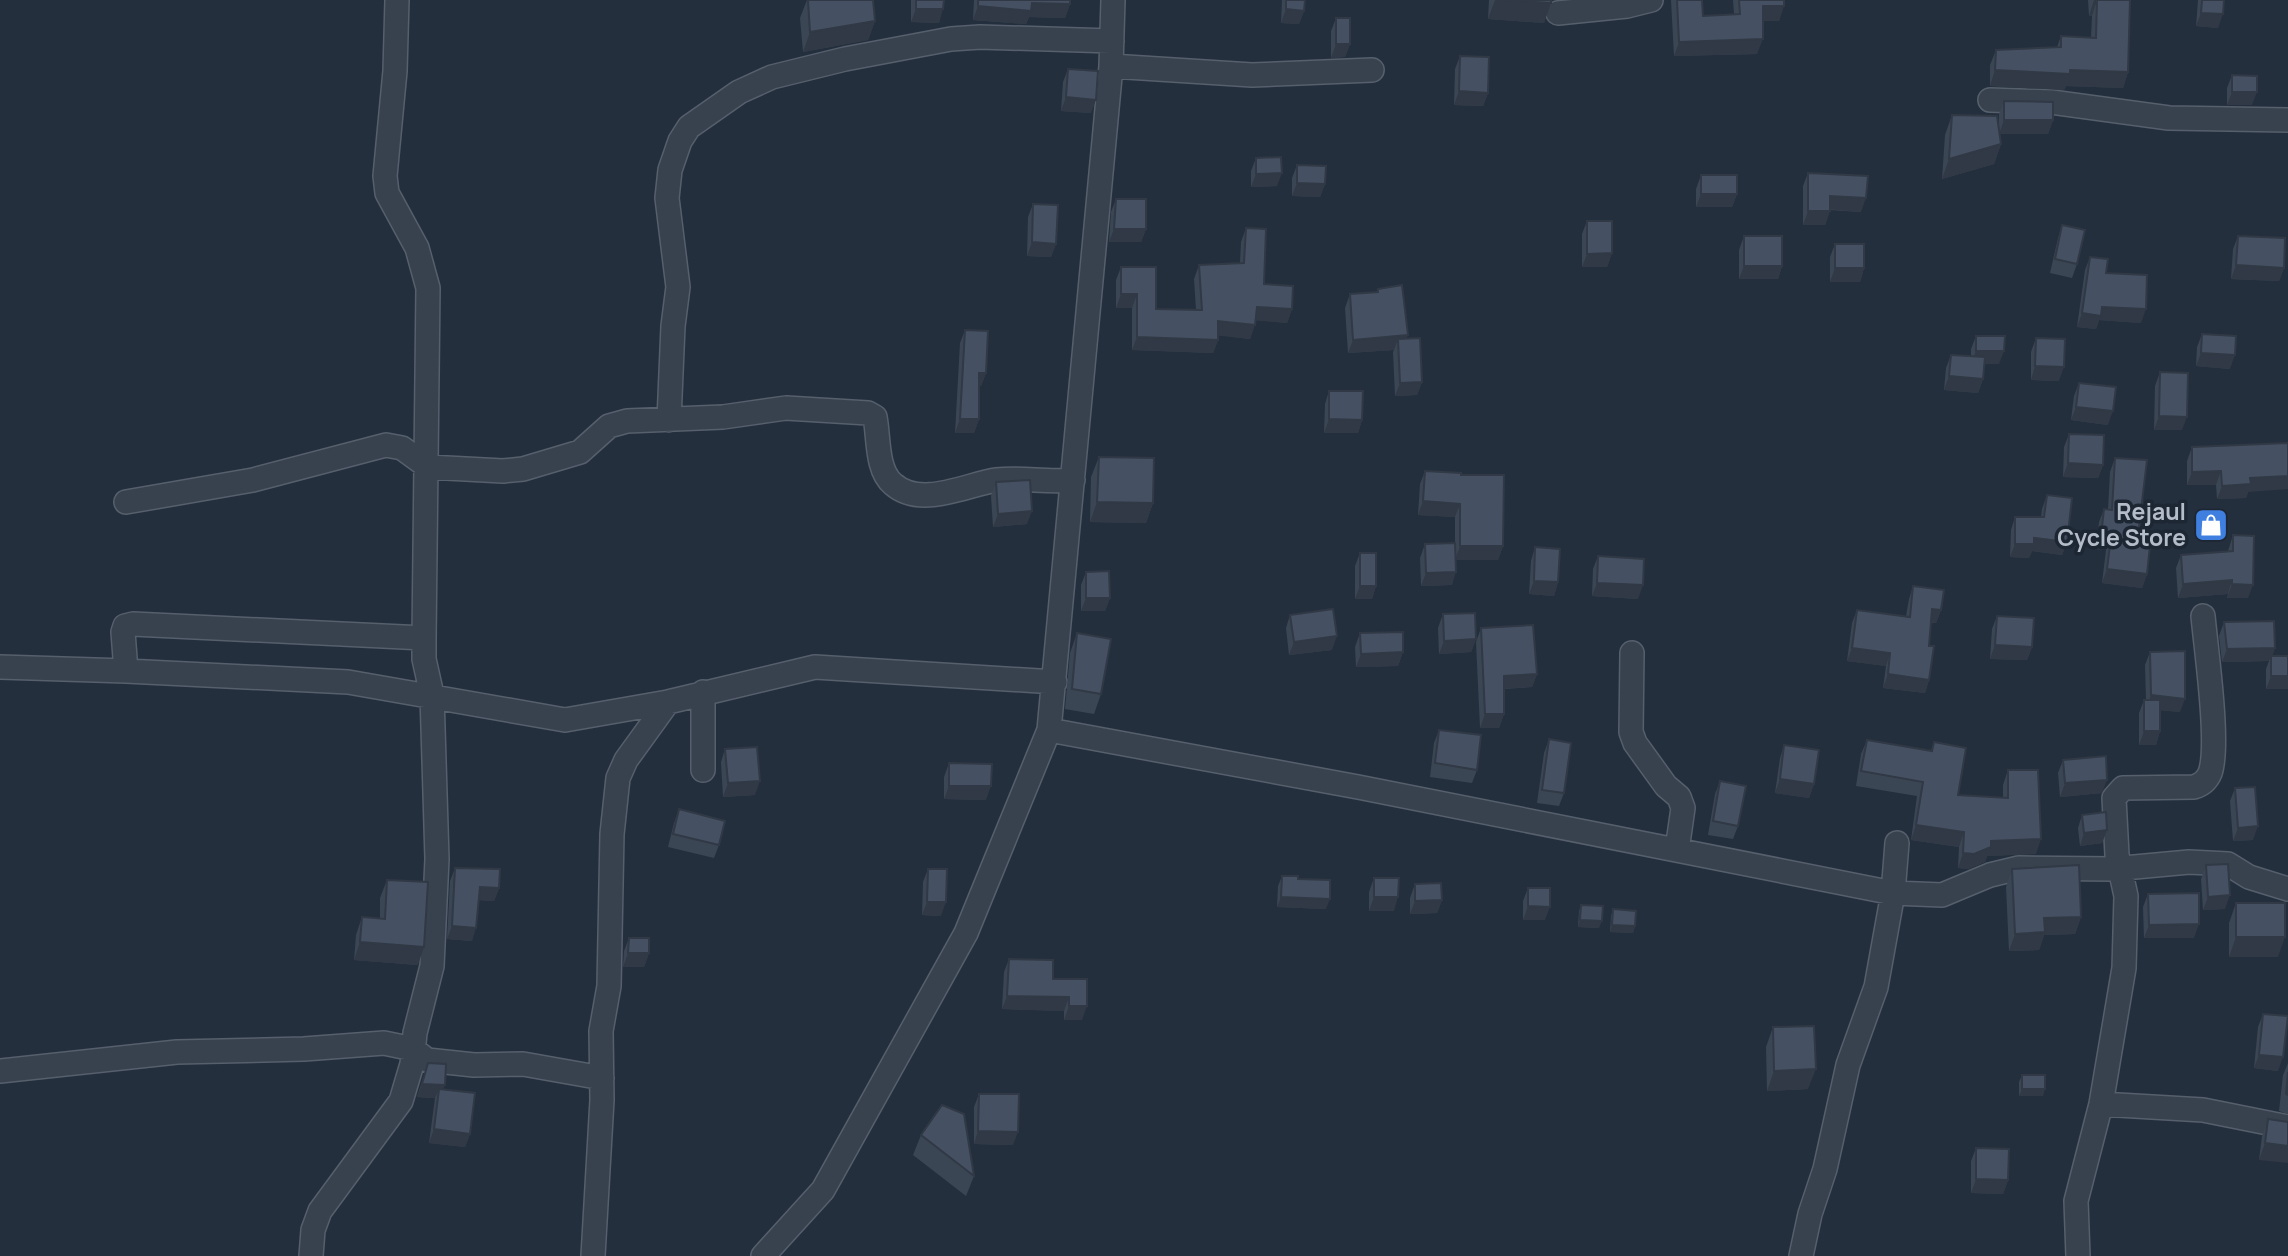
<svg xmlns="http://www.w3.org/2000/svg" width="2288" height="1256" font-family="Manrope,sans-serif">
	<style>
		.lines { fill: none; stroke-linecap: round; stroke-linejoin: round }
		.minor-casing { stroke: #565f6c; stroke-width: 26 }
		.minor { stroke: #38414e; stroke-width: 23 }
		.wall { fill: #3b4654 }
		.shaded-wall { fill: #303945 }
		.building { fill: #455162; stroke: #303945; stroke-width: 2 }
		.labels { text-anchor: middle; stroke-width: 7; stroke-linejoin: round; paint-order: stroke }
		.poi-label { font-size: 23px; font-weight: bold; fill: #b4bcc9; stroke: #1d2633; text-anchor: end }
	</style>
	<rect width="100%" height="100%" fill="#242f3e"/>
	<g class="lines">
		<!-- minor casing -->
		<g class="minor-casing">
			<path id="minor" d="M1558 13 1627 6 1651 0
				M1111 66 1252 75 1372 70
				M1990 100 2051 102 2169 118 2288 120
				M669 420 673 326 678 287 667 198 670 170 680 141 689 127 739 92 772 77 845 59 951 39 980 37 1112 41
				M126 502 253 480 386 445 402 448 428 467 503 471 523 469 580 452 609 426 627 421 723 417 786 408 868 413 875 417C879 437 876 470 893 484 921 509 967 484 997 480 1022 477 1048 483 1073 480
				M1632 653 1631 732 1635 743 1666 786 1679 797 1683 808 1677 850
				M0 667 126 671 123 632 125 626 133 624 424 638
				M126 671 348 682 565 720 668 702 815 667 1055 682
				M703 692V770
				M1049 730 1358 787 1893 893 1942 895 1990 875 2019 868 2113 869 2189 862 2228 864 2249 877 2288 889
				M0 1071 177 1052 304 1049 384 1043 413 1049 427 1060 474 1065 523 1064 602 1078
				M2101 1104 2203 1110 2288 1127
				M311 1256 313 1230 320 1211 401 1101 412 1064 415 1033 432 966 437 859 432 695 424 659V638L428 288 417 248 387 193 385 176 395 71 397 0
				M593 1256 602 1100 601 1031 609 986 612 834 618 778 626 760 668 702
				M763 1256 823 1190 966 933 1049 730 1111 66 1113 0
				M1801 1256 1810 1214 1825 1169 1848 1065 1876 987 1893 893 1897 843
				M2078 1256 2076 1201 2101 1104 2124 968 2126 896 2117 855 2114 798 2123 788 2194 787C2201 785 2207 780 2210 773 2220 746 2206 649 2203 616"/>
		</g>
		<!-- minor -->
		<use href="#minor" class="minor"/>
	</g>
	<!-- wall -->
	<path class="wall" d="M807 0H873L875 21 868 40 803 52 800 18Z
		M911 0H944L939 23 911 22Z
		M974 0H1070V4L1065 18 1029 17 1026 24 973 20Z
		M1282 0H1305L1304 11 1299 24 1281 23Z
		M1489 0H1551L1544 23 1488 19Z
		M1671 0H1702L1703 16 1734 14 1733 0H1784L1779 21H1763L1757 54 1674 56Z
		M2088 0H2130L2128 72 2123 88 2066 86 2064 90 1990 86V65L1996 50 2057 47 2061 36 2091 38 2092 16H2089Z
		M2198 0H2224L2218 28 2196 26Z
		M1336 18 1350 44 1345 57 1331 58V31Z
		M1460 56 1488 93 1483 106 1454 105 1455 69Z
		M1068 69 1091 113 1061 111 1063 82Z
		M2232 75 2252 105H2227V88Z
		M2004 101 2053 120 2048 134H1999L2001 144 1994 164 1942 179 1945 135 1952 115 1999 129V114Z
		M1256 158 1277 186 1251 187V171Z
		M1297 165 1325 184 1320 197 1292 196V178Z
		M1808 173 1861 212 1830 210 1825 225H1803V186Z
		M1701 175 1737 194 1732 207H1696V189Z
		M1116 199 1146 229 1141 242H1109L1111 212Z
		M1033 204 1056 244 1051 257 1027 256 1028 217Z
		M1587 221 1612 253 1607 267H1582V234Z
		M2062 225 2077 264 2072 278 2050 273 2058 238Z
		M1246 228 1264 284 1292 309 1287 323 1256 320 1250 339 1218 335V340L1213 353 1132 350V308H1116V280L1121 267 1156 309 1196 310 1194 279 1199 265 1240 263 1241 242Z
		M1744 236 1782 266 1778 279H1739V250Z
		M2238 236 2284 268 2279 281 2231 279 2233 249Z
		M1835 244 1864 268 1860 282H1830V257Z
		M2090 257 2106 273 2141 323 2099 320 2096 329 2077 327 2085 270Z
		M1378 289 1407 339 1422 382 1417 395 1395 396 1393 352 1394 350 1348 353 1345 308 1350 294 1376 293Z
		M965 330 986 373 981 386H979V419L974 433H955L960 343Z
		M2202 334 2230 369 2196 366 2197 347Z
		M1976 336 1999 364H1984L1983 379 1978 393 1944 390 1946 368 1951 355 1971 356V349Z
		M2036 338 2059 381 2031 380V352Z
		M2160 372 2182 430H2154L2155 386Z
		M2079 383 2108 425 2071 420 2074 396Z
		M1329 391 1362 420 1358 433H1324L1325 404Z
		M2069 434 2103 465 2098 478 2063 477 2064 447Z
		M2192 447 2248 492 2246 498 2217 499 2216 485H2187V461Z
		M1099 457 1153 503 1146 523 1090 522 1091 477Z
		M2115 458 2137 544 2147 574 2142 588 2102 583 2106 550 2096 549 2099 522 2104 509H2108L2110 472Z
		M1425 471 1461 475 1503 546 1498 560H1456L1452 585 1421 586 1420 558 1425 544 1455 543V517L1418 515 1420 484Z
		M996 482 1027 524 993 527 991 496Z
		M2047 495 2067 542 2062 555 2032 551 2029 558 2010 557 2011 530 2015 517H2041L2042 509Z
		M2233 535 2248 598H2227L2228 594 2178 598 2176 568 2181 555 2228 551Z
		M1535 547 1558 582 1554 596 1529 594 1531 561Z
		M1360 553 1376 586 1372 599H1355V566Z
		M1598 556 1638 599 1592 596 1593 569Z
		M1086 572 1110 598 1105 611H1081V585Z
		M1913 586 1941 610 1936 623H1931L1929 646V680L1925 693 1883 688 1886 666 1847 661 1852 623 1857 610 1906 616 1909 599Z
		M1443 614 1476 639 1471 652 1439 654 1438 628Z
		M1290 615 1332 650 1289 655 1286 628Z
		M1997 616 2032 647 2027 660 1990 659 1992 629Z
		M2224 622 2272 656 2288 689H2266V669L2269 661 2222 662 2219 636Z
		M1481 628 1537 674 1532 687 1504 689V714L1499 728H1480L1476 642Z
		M1077 633 1101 694 1094 714 1065 709 1070 653Z
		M1360 633 1403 652 1398 666 1356 667 1355 647Z
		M2150 652 2180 712 2160 710V731L2156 745H2139V713L2144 700H2146L2145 665Z
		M1439 730 1477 770 1472 783 1430 777 1434 743Z
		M1549 739 1564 793 1559 806 1537 803 1544 753Z
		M1867 740 1931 751 1934 742 1958 795 2003 798V785L2008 770 2036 854 1987 856 1985 862 1968 869 1958 868 1959 847 1911 840 1917 796 1856 786 1861 754Z
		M1784 745 1814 784 1809 798 1775 793 1780 758Z
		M725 749 755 795 723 797 721 762Z
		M2063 760 2102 793 2060 797 2058 773Z
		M949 763 986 800 944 799V777Z
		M1720 781 1738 826 1733 839 1708 835 1715 794Z
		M2235 788 2253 840 2233 841 2230 801Z
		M679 809 719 845 714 858 668 847 674 823Z
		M2082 815 2107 830 2102 843 2080 846 2078 828Z
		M2206 865 2225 909 2203 910 2201 879Z
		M455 868 499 888 494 901 478 900 472 941 447 939 450 881Z
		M928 869 941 916 922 915 923 882Z
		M2012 869 2081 917 2075 934 2044 935 2039 950 2009 951 2006 887Z
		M1282 876 1298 879 1326 909 1277 907 1278 886Z
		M1374 878 1394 911H1369V892Z
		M387 880 418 965 354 960 356 935 362 917 380 919V898Z
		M1415 884 1442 900 1437 913 1410 914V898Z
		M1528 888 1545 920H1523V901Z
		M2148 894 2194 938H2144L2143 907Z
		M2236 903 2278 957H2229V923Z
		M1581 905 1599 928 1578 927 1579 911Z
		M1613 909 1635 926 1633 933 1610 932 1611 916Z
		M629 938 649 953 644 967H623L624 951Z
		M1009 959 1053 979H1087L1082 1020H1064V1011L1002 1009 1004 972Z
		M2263 1014 2278 1071 2254 1068 2258 1027Z
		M1773 1027 1808 1089 1767 1091 1766 1047Z
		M428 1063 470 1134 465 1147 429 1143 435 1098 417 1097Z
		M2288 1063V1114L2279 1111 2283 1075Z
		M2022 1075 2043 1096H2019V1082Z
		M979 1094 1013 1145 974 1144V1107Z
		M2268 1119 2288 1122 2259 1160 2262 1136Z
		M921 1135 974 1176 966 1196 913 1155Z
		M1976 1148 2008 1180 2003 1194 1971 1193V1161Z"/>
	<!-- shaded-wall -->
	<path class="shaded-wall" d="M1495 0H1503L1551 3 1544 23 1488 19Z
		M2094 0H2097L2092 16H2089Z
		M1032 3 1070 4 1065 18 1029 17 1026 24 973 20 978 6Z
		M1763 6H1784L1779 21H1757Z
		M916 9H943L939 23 911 22Z
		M1286 9 1304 11 1299 24 1281 23Z
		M2201 13 2223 14 2218 28 2196 26Z
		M875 21 868 40 803 52 810 32Z
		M1763 39 1757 54 1674 56 1679 42Z
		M1336 44H1350L1345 57 1331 58Z
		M1995 70H2070L2128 72 2123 88 2066 86 2064 90 1990 86Z
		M1459 91 1488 93 1483 106 1454 105Z
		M2232 92H2257L2252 105H2227Z
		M1066 97 1096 100 1091 113 1061 111Z
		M2004 120H2053L2048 134H1999Z
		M2001 144 1994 164 1942 179 1949 159Z
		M1282 173 1277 186 1251 187 1256 174Z
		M1297 183 1325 184 1320 197 1292 196Z
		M1701 194H1737L1732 207H1696Z
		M1830 196 1866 198 1861 212 1825 209Z
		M1808 211H1830L1825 225H1803Z
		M1114 229H1146L1141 242H1109Z
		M1032 242 1056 244 1051 257 1027 256Z
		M1612 253 1607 267H1582L1587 254Z
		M2236 265 2284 268 2279 281 2231 279Z
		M1744 266H1782L1778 279H1739Z
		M1835 268H1864L1860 282H1830Z
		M1121 294H1137L1132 308H1116Z
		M1257 307 1292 309 1287 323 1252 320Z
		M2102 307 2146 309 2141 323 2099 320 2096 329 2077 327 2082 313Z
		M1218 321 1255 325 1250 339 1213 335Z
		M1408 335 1403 349 1398 339 1394 350 1348 353 1353 340Z
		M1137 337 1218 340 1213 353 1132 350Z
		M1976 351H2004L1999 364H1971Z
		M2201 353 2235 355 2230 369 2196 366Z
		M2035 366 2064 367 2059 381 2031 380Z
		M979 373H986L981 386H974Z
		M1949 376 1983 379 1978 393 1944 390Z
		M1422 382 1417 395 1395 396 1400 383Z
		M2076 407 2113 411 2108 425 2071 420Z
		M2159 416 2187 417 2182 430H2154Z
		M960 419H979L974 433H955Z
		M1329 419 1362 420 1358 433H1324Z
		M2068 463 2103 465 2098 478 2063 477Z
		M2221 471 2216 485H2187L2192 472Z
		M2288 476V489L2248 492 2246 498 2217 499 2222 486 2250 478Z
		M1423 501 1460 504 1455 517 1418 515Z
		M1097 502 1153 503 1146 523 1090 522Z
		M1032 511 1027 524 993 527 998 514Z
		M2101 536 2111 537 2106 550 2096 549Z
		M2034 538 2067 542 2062 555 2032 551 2029 558 2010 557 2015 544Z
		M1460 546H1503L1498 560H1455Z
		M2107 569 2147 574 2142 588 2102 583Z
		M1456 572 1452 585 1421 586 1426 573Z
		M2232 580 2228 594 2178 598 2183 584Z
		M1534 581 1558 582 1554 596 1529 594Z
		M1597 583 1643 585 1638 599 1592 596Z
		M2232 584 2253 585 2248 598H2227Z
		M1360 586H1376L1372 599H1355Z
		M1086 598H1110L1105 611H1081Z
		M1932 609 1941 610 1936 623 1927 622Z
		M1337 636 1332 650 1289 655 1294 642Z
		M1476 639 1471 652 1439 654 1444 641Z
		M1995 645 2032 647 2027 660 1990 659Z
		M1852 648 1890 653 1886 666 1847 661Z
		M2275 648 2271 660V656L2269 661 2222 662 2227 649Z
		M1403 652 1398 666 1356 667 1361 654Z
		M1537 674 1532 687 1499 689 1504 676Z
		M1888 674 1929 680 1925 693 1883 688Z
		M2271 676H2288V689H2266Z
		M2151 695 2185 699 2180 712 2146 709Z
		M1485 714H1504L1499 728H1480Z
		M2144 731H2160L2156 745H2139Z
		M1780 779 1814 784 1809 798 1775 793Z
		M2107 780 2102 793 2060 797 2065 783Z
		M760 781 755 795 723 797 728 783Z
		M949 786H991L986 800 944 799Z
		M1916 825 1964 832 1959 847 1911 840Z
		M2258 826 2253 840 2233 841 2238 828Z
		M2107 830 2102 843 2080 846 2084 833Z
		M2041 839 2036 854 1987 856 1985 862 1968 869 1958 868 1963 853 1991 841Z
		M480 887 499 888 494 901 475 900Z
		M2230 895 2225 909 2203 910 2208 897Z
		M1281 897 1330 899 1326 909 1277 907Z
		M1374 897H1398L1394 911H1369Z
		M1442 900 1437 913 1410 914 1415 901Z
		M927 902H946L941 916 922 915Z
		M1528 906 1550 907 1545 920H1523Z
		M2081 917 2075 934 2044 935 2039 950 2009 951 2015 934 2044 918Z
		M1580 920 1602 921 1599 928 1578 927Z
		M2199 924 2194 938H2144L2149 925Z
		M1612 925 1635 926 1633 933 1610 932Z
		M452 926 476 928 472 941 447 939Z
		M2236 937H2285L2278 957H2229Z
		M360 942 424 947 418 965 354 960Z
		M628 953H649L644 967H623Z
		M1007 996 1069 997 1064 1011 1002 1009Z
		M1069 1006H1087L1082 1020H1064Z
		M2259 1055 2283 1057 2278 1071 2254 1068Z
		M1816 1069 1808 1089 1767 1091 1774 1071Z
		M422 1084 445 1085 440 1098 439 1089 435 1098 417 1097Z
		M2022 1089H2045L2043 1096H2019Z
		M434 1129 470 1134 465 1147 429 1143Z
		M978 1131 1018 1132 1013 1145 974 1144Z
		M2265 1143 2288 1146V1163L2259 1160Z
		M1976 1179 2008 1180 2003 1194 1971 1193Z"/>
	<!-- building -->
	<path class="building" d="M808 0H873L875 21 810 32Z
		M916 0H944L943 9H916Z
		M978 0H1070V4L1032 3 1031 11 978 6Z
		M1286 0H1305L1304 11 1286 9Z
		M1503 0H1551V3Z
		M1677 0H1702L1703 16 1740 14 1739 0H1784V6H1763V39L1679 42Z
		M2097 0H2130L2128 72 2070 70V74L1995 70 1996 50 2061 47V36L2096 38Z
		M2202 0H2224L2223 14 2201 13Z
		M1336 18H1350V44H1336Z
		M1460 56 1489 57 1488 93 1459 91Z
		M1068 69 1098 71 1096 100 1066 97Z
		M2232 75 2257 76V92H2232Z
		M2004 101 2053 102V120H2004Z
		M1952 115 1997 116 2001 144 1949 159Z
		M1281 157 1282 173 1256 174V158Z
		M1297 165 1326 166 1325 184 1297 183Z
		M1808 173 1868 176 1866 198 1830 196V211H1808Z
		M1701 175H1737V194H1701Z
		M1116 199H1146V229H1114Z
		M1033 204 1058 205 1056 244 1032 242Z
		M1587 221H1612V253L1587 254Z
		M2062 225 2085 230 2077 264 2055 259Z
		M1246 228 1266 229 1264 284 1293 286 1292 309 1257 307 1255 325 1218 321V340L1137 337V294H1121V267H1156V309L1202 310 1199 265 1244 263Z
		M1744 236H1782V266H1744Z
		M2238 236 2285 238 2284 268 2236 265Z
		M1835 244H1864V268H1835Z
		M2090 257 2108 259 2106 273 2147 275 2146 309 2102 307 2101 316 2082 313Z
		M1402 285 1408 335 1353 340 1350 294 1378 292V289Z
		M965 330 988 331 986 373H979V419H960Z
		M2202 334 2236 336 2235 355 2201 353Z
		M1976 336H2005L2004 351H1976Z
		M1420 338 1422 382 1400 383 1398 339Z
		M2036 338 2065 339 2064 367 2035 366Z
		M1951 355 1985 357 1983 379 1949 376Z
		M2160 372 2188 373 2187 417 2159 416Z
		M2079 383 2116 387 2113 411 2076 407Z
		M1329 391H1363L1362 420 1329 419Z
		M2069 434 2104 435 2103 465 2068 463Z
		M2288 443V476L2250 478 2251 484 2222 486 2221 471 2192 472V447Z
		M1099 457 1154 458 1153 503 1097 502Z
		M2115 458 2147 460 2137 544 2150 545 2147 574 2107 569 2111 537 2101 536 2104 509 2112 510Z
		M1425 471 1461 473V475H1504L1503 546H1460V504L1423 501Z
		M1030 480 1032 511 998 514 996 482Z
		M2047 495 2072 498 2067 542 2034 538V544H2015V517H2044Z
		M2233 535 2254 536 2253 585 2232 584V580L2183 584 2181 555 2233 551Z
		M1455 543 1456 572 1426 573 1425 544Z
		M1535 547 1560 549 1558 582 1534 581Z
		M1360 553H1376V586H1360Z
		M1598 556 1644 559 1643 585 1597 583Z
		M1109 571 1110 598H1086V572Z
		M1913 586 1944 590 1941 610 1932 609 1929 646H1934L1929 680 1888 674 1890 653 1852 648 1857 610 1910 617Z
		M1333 609 1337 636 1294 642 1290 615Z
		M1475 613 1476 639 1444 641 1443 614Z
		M1997 616 2034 618 2032 647 1995 645Z
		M2274 621 2275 648 2227 649 2224 622Z
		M1533 625 1537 674 1504 676V714H1485L1481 628Z
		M1403 632V652L1361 654 1360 633Z
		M1077 633 1111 639 1101 694 1072 689Z
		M2185 651V699L2151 695 2150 652Z
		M2271 656H2288V676H2271Z
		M2144 700H2160V731H2144Z
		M1439 730 1481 735 1477 770 1435 763Z
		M1549 739 1571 743 1564 793 1542 790Z
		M1867 740 1932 751 1934 742 1966 748 1958 795 2008 798V770H2038L2041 839 1991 841V847L1974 854 1963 853 1964 832 1916 825 1923 782 1861 771Z
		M1784 745 1819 750 1814 784 1780 779Z
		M757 747 760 781 728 783 725 749Z
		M2106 756 2107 780 2065 783 2063 760Z
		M949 763 992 764 991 786H949Z
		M1720 781 1746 786 1738 826 1713 821Z
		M2255 787 2258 826 2238 828 2235 788Z
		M679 809 725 821 719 845 673 834Z
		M2106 812 2107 830 2084 833 2082 815Z
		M2228 864 2230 895 2208 897 2206 865Z
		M2079 865 2081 917 2044 918 2045 932 2015 934 2012 869Z
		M455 868 500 869 499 888 480 887 476 928 452 926Z
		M928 869H947L946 902H927Z
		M1282 876H1298V879L1330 880V899L1281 897Z
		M1374 878H1399L1398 897H1374Z
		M387 880 428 882 424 947 360 942 362 917 385 919Z
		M1441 883 1442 900 1415 901V884Z
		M1528 888H1550V907L1528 906Z
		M2199 893V924L2149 925 2148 894Z
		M2236 903H2285V937H2236Z
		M1581 905 1603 906 1602 921 1580 920Z
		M1613 909 1636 911 1635 926 1612 925Z
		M629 938H649V953H628Z
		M1009 959 1053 960V979H1087V1006H1069V997L1007 996Z
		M2263 1014 2288 1016 2283 1057 2259 1055Z
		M1814 1026 1816 1069 1774 1071 1773 1027Z
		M428 1063 446 1064 445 1085 422 1084Z
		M2288 1072V1095L2286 1094Z
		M2022 1075H2045V1089H2022Z
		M439 1089 475 1093 470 1134 434 1129Z
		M979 1094H1019L1018 1132 978 1131Z
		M942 1105 964 1114 974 1176 921 1135Z
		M2268 1119 2288 1122V1146L2265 1143Z
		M1976 1148 2009 1149 2008 1180 1976 1179Z"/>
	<!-- icons -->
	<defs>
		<g id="shop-square" transform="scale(1.75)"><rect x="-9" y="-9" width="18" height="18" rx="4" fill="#3f7fe0" stroke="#1d2633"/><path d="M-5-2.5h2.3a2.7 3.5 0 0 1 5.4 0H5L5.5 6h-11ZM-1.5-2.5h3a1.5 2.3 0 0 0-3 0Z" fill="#fff"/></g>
	</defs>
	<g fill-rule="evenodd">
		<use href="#shop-square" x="2211" y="525"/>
	</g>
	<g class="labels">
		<!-- poi labels -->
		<g class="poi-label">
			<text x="2186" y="520">Rejaul<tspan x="2186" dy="26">Cycle Store</tspan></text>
		</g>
	</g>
</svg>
